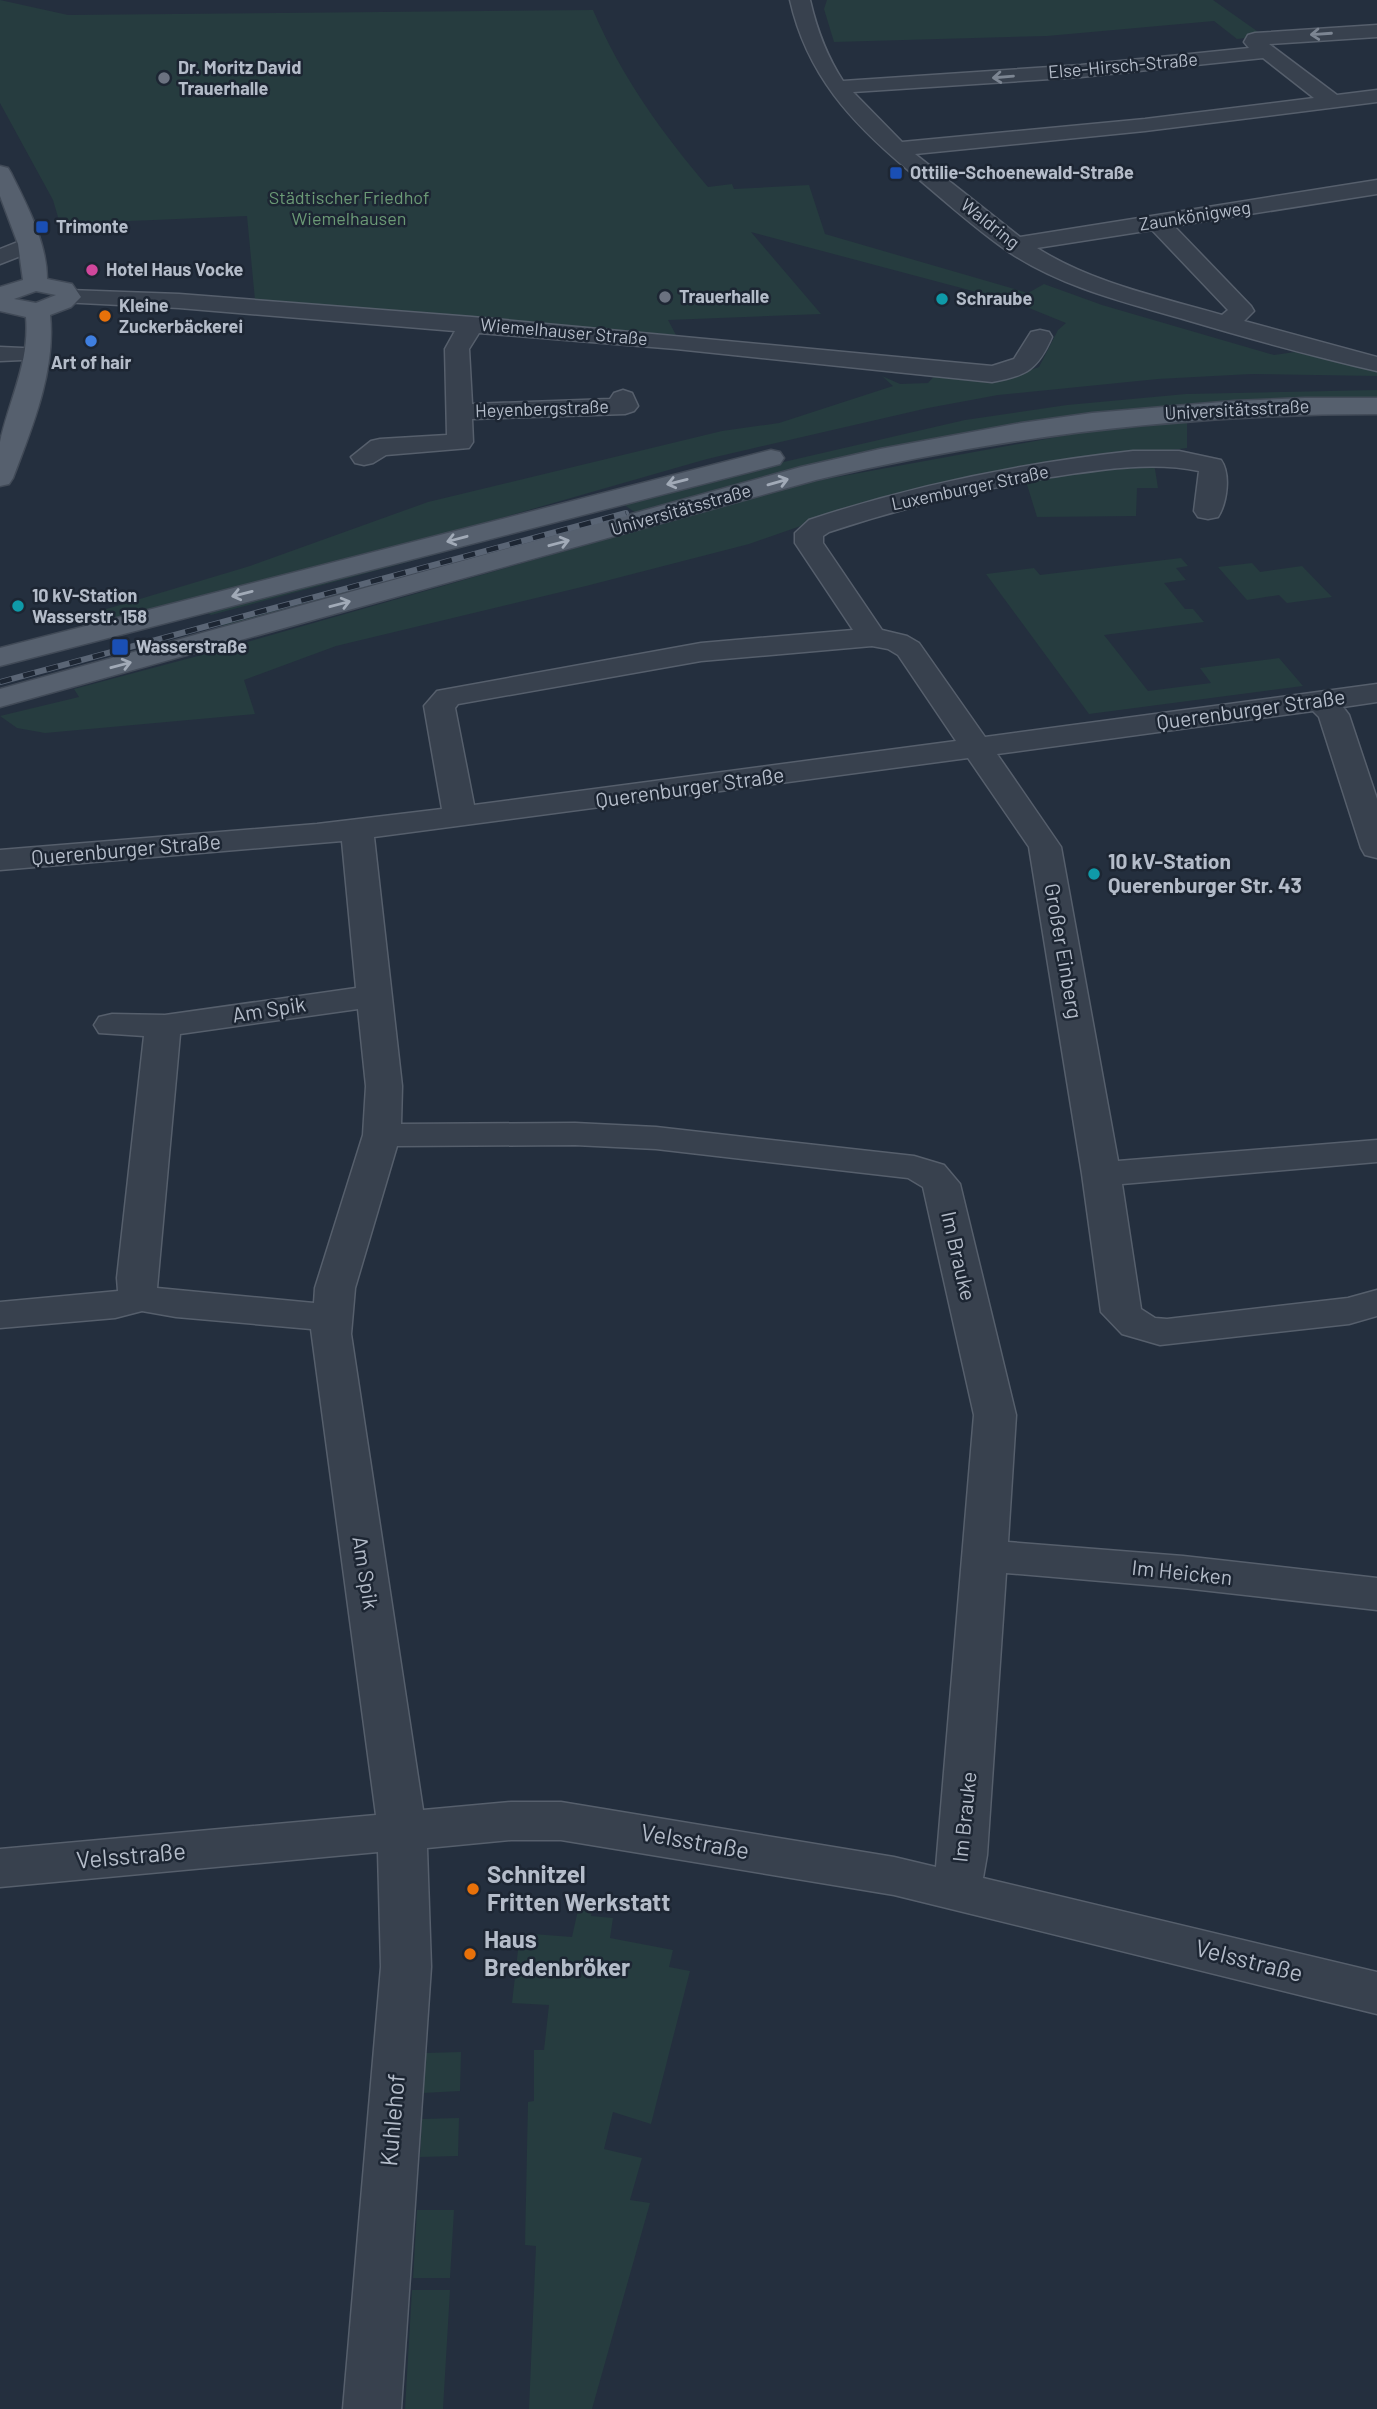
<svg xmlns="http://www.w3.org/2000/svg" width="1377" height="2409" font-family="Barlow,sans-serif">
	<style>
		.green { fill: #263c3f }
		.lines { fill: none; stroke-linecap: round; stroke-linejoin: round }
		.minor-casing { stroke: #565f6c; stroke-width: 3 }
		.major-casing { stroke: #414a57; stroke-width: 3 }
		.minor { fill: #38414e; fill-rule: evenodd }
		.major { fill: #56606e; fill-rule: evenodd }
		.rail-casing { stroke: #5a6575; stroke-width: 6 }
		.rail { stroke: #1d2633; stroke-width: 4.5; stroke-dasharray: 12; stroke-linecap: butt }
		.oneway { stroke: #7c8592 }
		.oneway2 { stroke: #a1aab7 }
		.worship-dot { fill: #6b7280; stroke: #1d2633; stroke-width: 2.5 }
		.transit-dot { fill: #1a4fb4; stroke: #1d2633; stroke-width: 2.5 }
		.hotel-dot { fill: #d1479c; stroke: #1d2633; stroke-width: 2.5 }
		.culture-dot { fill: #0f9aa8; stroke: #1d2633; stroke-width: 2.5 }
		.food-dot { fill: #e8710a; stroke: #1d2633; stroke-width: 2.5 }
		.shop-dot { fill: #3f7fe0; stroke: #1d2633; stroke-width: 2.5 }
		.labels { text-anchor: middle; stroke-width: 5; stroke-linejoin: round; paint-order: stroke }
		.far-street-label { font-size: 18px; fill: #b4bcc9; stroke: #1d2633 }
		.far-poi-label { font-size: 18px; font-weight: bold; fill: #b4bcc9; stroke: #1d2633; text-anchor: start }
		.far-park-label { font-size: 18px; fill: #6b9a76; stroke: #1d2633 }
		.street-label { font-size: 21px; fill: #b4bcc9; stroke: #1d2633 }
		.poi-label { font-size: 21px; font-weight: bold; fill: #b4bcc9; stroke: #1d2633; text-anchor: start }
		.near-street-label { font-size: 24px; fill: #b4bcc9; stroke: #1d2633 }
		.near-poi-label { font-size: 24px; font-weight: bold; fill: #b4bcc9; stroke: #1d2633; text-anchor: start }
	</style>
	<rect width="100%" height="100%" fill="#242f3e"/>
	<!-- green -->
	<path class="green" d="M0 0 68 15 593 10C621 76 662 133 708 187L732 184 734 189 809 185 825 234 1028 293 1044 284 1102 305 1274 355 1295 352 1377 372V376L1251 374 1158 379 998 395 928 408 707 459 351 561 91 627 73 619 250 566 428 502 722 431 779 423 893 386 882 376 900 384 928 383 938 372 1013 376 1039 367 1058 330 1066 323 1014 302 751 232 821 314 668 320 676 335 255 300 247 216 60 224 53 200 0 103Z
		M827 0H1213L1264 36 1237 39 1214 21 1047 36 834 42 824 9Z
		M1377 390V401L1038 423 226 629 222 625 636 513 623 504 211 615 208 613 732 474 965 420 1067 405 1186 394Z
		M1187 422V448L997 473 858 506 749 544 586 586 336 646 244 680 255 714 45 733 17 728 0 716 79 697 74 689 209 653 799 484 1079 433Z
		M1154 463 1158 488H1137L1136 516 1037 517 1025 478Z
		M1181 558 1188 566 1176 568 1186 580 1164 583 1185 609H1193L1204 622 1104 635 1148 691 1211 683 1200 668 1279 658 1303 686 1089 714 986 574 1034 568 1040 575Z
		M1252 563 1260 572 1302 566 1332 597 1287 603 1279 595 1247 600 1218 567Z
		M578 1910 592 1911 591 1916 613 1918 610 1938 673 1950 669 1967 690 1971 651 2124 613 2112 604 2149 642 2158 630 2200 650 2203 592 2409H529L536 2246 525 2245 528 2102 534 2101V2050H544L549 2005 512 2003 520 1933 572 1937Z
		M461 2052 460 2091 423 2093 425 2053Z
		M459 2118 458 2156 420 2157 422 2119Z
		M417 2210H454L450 2278H413Z
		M412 2290H450L443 2409H405Z"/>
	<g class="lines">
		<!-- minor casing -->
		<g class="minor-casing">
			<path id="minor" d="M790 0H810C817 30 826 55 843 81L1081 65 1249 48 1244 42 1248 35 1255 33 1377 25V37L1269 44 1337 95 1377 90V102L1145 131 915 154 1020 237 1377 180V194L1174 226 1251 306 1254 311 1244 321 1377 357V371C1312 356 1247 338 1183 319 1123 302 1058 286 1006 250 972 226 940 197 908 170 851 122 807 75 790 0ZM1263 58 1314 98 1145 119 902 142 853 92 1081 77ZM1152 230 1228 310 1222 315C1160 297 1092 283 1037 248Z
				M28 238 36 240 40 245 36 250 0 264V249Z
				M69 290 179 294 472 317 992 366 1014 359 1031 332 1040 330 1049 332 1052 337C1038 369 1027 376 992 382L676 349 479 333 469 349 472 404 610 399 614 393 623 390 632 393 638 406 634 411 625 414 472 419 473 442 469 448 386 455 373 463 364 465 355 463 351 457 371 441 380 439 447 435 445 349 455 331 179 308 61 302 57 297 61 292Z
				M0 347 45 349 48 354 45 359 0 361Z
				M1133 451H1179L1221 460C1231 474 1227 503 1218 517L1208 519 1198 517 1194 511 1199 471C1151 461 1099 470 1051 477 976 490 901 508 829 532L823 536V543L882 630 907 636 919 643 985 737 1377 684V702L1343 707 1349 715 1377 799V858L1365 855 1361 848 1319 717 1313 711 997 754 1061 847 1118 1161 1377 1140V1162L1122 1184 1141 1309 1155 1318 1167 1319 1348 1298 1377 1290V1316L1349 1324 1160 1345 1122 1334 1101 1312 1082 1174 1029 847 968 758 374 837 402 1086 401 1124 575 1123 656 1127 914 1156 944 1165 960 1184 1016 1415 1008 1542 1183 1556 1377 1578V1610L1183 1588 1006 1573 987 1855 983 1878 1377 1972V2014L894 1895 561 1840H511L427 1848 431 1967 401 2409H343L381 1967 378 1852 0 1887V1849L376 1815 311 1329 176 1317 142 1311 115 1318 0 1328V1302L118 1291 117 1278 144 1036 99 1033 94 1025 99 1017 112 1014 165 1015 356 988 342 841 0 870V850L317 824 442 809 424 706 437 691 701 643 853 630 795 543V533L809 520C914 485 1023 463 1133 451ZM872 646 888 649 898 655 956 741 474 805 455 708 458 704 701 661ZM358 1009 366 1086 363 1135 315 1288 314 1303 157 1288 180 1034ZM575 1145 656 1149 908 1178 923 1187 974 1415 936 1867 894 1857 561 1802H511L423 1810 351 1334 355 1288 397 1146Z"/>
		</g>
		<!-- major casing -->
		<g class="major-casing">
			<path id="major" d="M0 166 8 168 11 173C27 205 47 243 47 279L72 284 81 297 71 307 50 315C56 370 32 428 13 478L9 484 0 486C0 472 0 455 0 442 9 400 30 362 26 317L0 311V287L23 280 18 244 0 196ZM36 291 56 295 36 303 14 299Z
				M1305 398H1377V414C1187 414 1002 436 816 480L0 707V689L801 467 880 449 1021 423 1092 413 1234 401Z
				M771 450 780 452 784 458 780 464 0 666V648Z"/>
		</g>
		<!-- minor -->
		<use href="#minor" class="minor"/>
		<!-- major -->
		<use href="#major" class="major"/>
		<!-- rail casing -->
		<g class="rail-casing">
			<path id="rail" d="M0 682 626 513"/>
		</g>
		<!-- rail -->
		<use href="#rail" class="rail"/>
	</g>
	<!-- one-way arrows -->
	<defs><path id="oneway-shaft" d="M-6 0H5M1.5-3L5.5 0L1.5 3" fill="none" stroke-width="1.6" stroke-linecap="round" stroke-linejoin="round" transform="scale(1.75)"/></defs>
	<g class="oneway">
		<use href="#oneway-shaft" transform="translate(1321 34) rotate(176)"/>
		<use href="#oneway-shaft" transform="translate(1003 77) rotate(175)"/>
	</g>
	<g class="oneway2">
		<use href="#oneway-shaft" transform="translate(677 482) rotate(166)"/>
		<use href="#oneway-shaft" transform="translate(778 482) rotate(-16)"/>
		<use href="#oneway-shaft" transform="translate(457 539) rotate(165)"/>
		<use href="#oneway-shaft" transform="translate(559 543) rotate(-15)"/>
		<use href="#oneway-shaft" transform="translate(242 594) rotate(166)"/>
		<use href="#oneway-shaft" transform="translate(340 604) rotate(-15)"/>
		<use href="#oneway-shaft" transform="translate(121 665) rotate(-15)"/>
	</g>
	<!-- markers -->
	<g class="worship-dot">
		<circle cx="164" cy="78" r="7"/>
		<circle cx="665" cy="297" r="7"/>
	</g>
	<g class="transit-dot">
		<rect x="889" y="166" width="14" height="14" rx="3.5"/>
		<rect x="35" y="220" width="14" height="14" rx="3.5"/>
		<rect x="111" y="638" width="18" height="18" rx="3.5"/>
	</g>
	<circle class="hotel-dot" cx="92" cy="270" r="7"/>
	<g class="culture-dot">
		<circle cx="942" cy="299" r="7"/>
		<circle cx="18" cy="606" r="7"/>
		<circle cx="1094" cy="874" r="7"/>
	</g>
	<g class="food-dot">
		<circle cx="105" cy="316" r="7"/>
		<circle cx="473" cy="1889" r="7"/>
		<circle cx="470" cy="1954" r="7"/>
	</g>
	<circle class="shop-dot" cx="91" cy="341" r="7"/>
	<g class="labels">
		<!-- far-street labels -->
		<g class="far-street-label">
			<text transform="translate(1123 66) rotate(-5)" y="6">Else-Hirsch-Straße</text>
			<text transform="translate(1195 216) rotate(-9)" y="6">Zaunkönigweg</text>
			<text transform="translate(990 224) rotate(38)" y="6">Waldring</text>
			<text transform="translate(564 332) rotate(5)" y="6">Wiemelhauser Straße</text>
			<text transform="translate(542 409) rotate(-2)" y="6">Heyenbergstraße</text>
			<text transform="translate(1237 410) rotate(-3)" y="6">Universitätsstraße</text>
			<text transform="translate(970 488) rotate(-12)" y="6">Luxemburger Straße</text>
			<text transform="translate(681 510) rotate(-16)" y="6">Universitätsstraße</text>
		</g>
		<!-- far-poi labels -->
		<g class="far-poi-label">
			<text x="178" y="74">Dr. Moritz David<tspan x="178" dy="21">Trauerhalle</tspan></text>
			<text x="910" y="179">Ottilie-Schoenewald-Straße</text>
			<text x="56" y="233">Trimonte</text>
			<text x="106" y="276">Hotel Haus Vocke</text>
			<text x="679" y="303">Trauerhalle</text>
			<text x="956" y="305">Schraube</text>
			<text x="119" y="312">Kleine<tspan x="119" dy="21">Zuckerbäckerei</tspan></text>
			<text x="91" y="369" text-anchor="middle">Art of hair</text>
			<text x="32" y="602">10 kV-Station<tspan x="32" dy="21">Wasserstr. 158</tspan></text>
			<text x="136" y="653">Wasserstraße</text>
		</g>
		<!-- far-park labels -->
		<g class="far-park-label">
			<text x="349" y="204">Städtischer Friedhof<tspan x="349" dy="21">Wiemelhausen</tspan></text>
		</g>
		<!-- street labels -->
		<g class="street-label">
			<text transform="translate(1251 710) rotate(-8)" y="7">Querenburger Straße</text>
			<text transform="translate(690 788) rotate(-8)" y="7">Querenburger Straße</text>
			<text transform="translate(126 850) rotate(-5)" y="7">Querenburger Straße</text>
			<text transform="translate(1063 951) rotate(80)" y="7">Großer Einberg</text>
			<text transform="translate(269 1010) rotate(-9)" y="7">Am Spik</text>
			<text transform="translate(958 1256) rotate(77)" y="7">Im Brauke</text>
			<text transform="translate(365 1573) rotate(81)" y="7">Am Spik</text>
			<text transform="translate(1182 1573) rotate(6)" y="7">Im Heicken</text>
			<text transform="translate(965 1817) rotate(-84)" y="7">Im Brauke</text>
		</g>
		<!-- poi labels -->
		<g class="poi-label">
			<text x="1108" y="869">10 kV-Station<tspan x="1108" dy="24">Querenburger Str. 43</tspan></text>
		</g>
		<!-- near-street labels -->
		<g class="near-street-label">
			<text transform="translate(695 1842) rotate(10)" y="8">Velsstraße</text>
			<text transform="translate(131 1856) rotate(-5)" y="8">Velsstraße</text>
			<text transform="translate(1249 1961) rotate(14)" y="8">Velsstraße</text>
			<text transform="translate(393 2120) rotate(-85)" y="8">Kuhlehof</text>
		</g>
		<!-- near-poi labels -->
		<g class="near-poi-label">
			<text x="487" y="1883">Schnitzel<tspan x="487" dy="28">Fritten Werkstatt</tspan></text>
			<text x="484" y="1948">Haus<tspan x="484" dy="28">Bredenbröker</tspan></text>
		</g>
	</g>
</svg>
